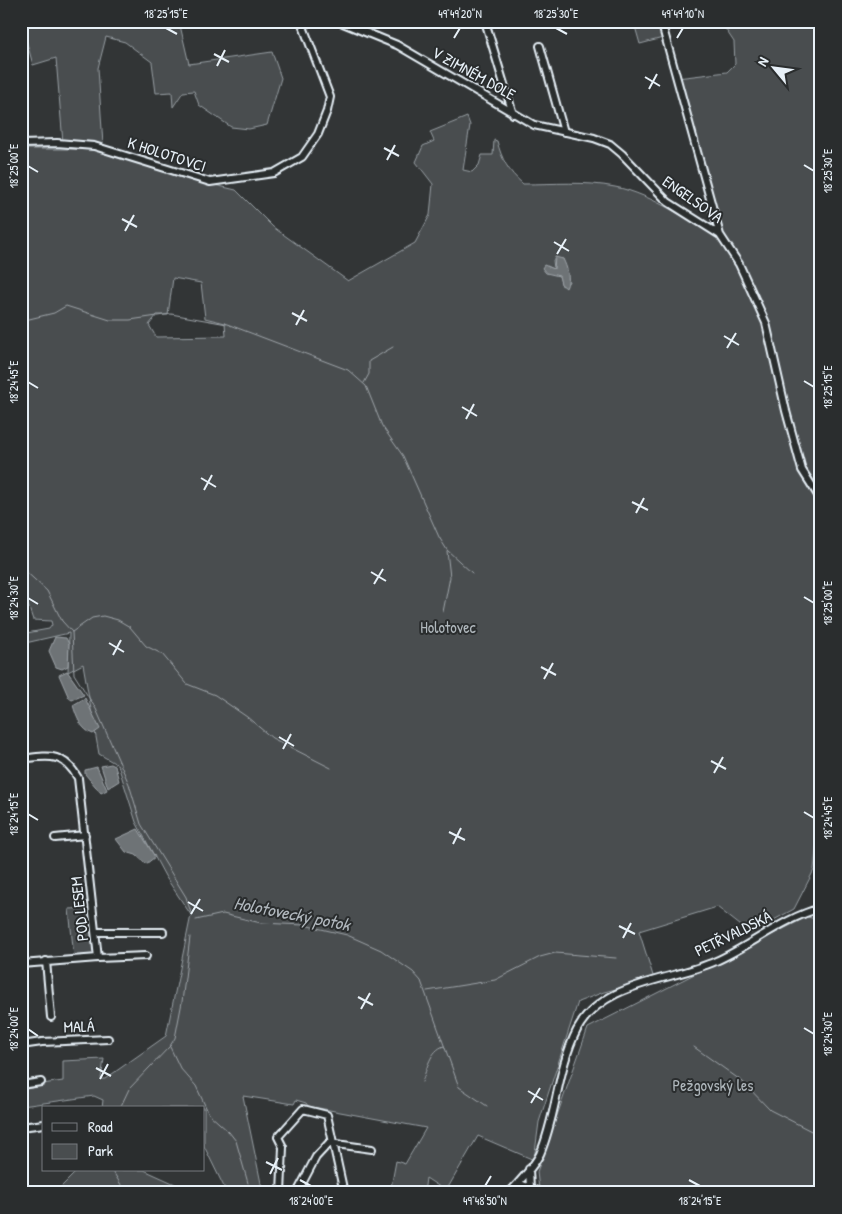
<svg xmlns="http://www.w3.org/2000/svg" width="842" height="1214" font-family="'Patrick Hand',sans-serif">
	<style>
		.green { fill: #494d4f; stroke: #989fa4; fill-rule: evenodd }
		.water { fill: #6e7376; stroke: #9fa5aa }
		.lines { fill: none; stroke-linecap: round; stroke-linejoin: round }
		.stream { stroke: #9fa5aa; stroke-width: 1 }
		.minor-casing { stroke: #e8f1f8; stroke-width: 10 }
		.minor { stroke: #2a2d2e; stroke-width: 6 }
		.ticks { fill: none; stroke: #e8f1f8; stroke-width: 2 }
		.labels { text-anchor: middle; stroke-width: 4; stroke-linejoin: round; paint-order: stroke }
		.street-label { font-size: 16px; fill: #e8f1f8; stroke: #2a2d2e }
		.park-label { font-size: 16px; fill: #b0b8bd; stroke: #2a2d2e }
		.water-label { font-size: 18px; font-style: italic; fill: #b1b8be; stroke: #2a2d2e }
		.neatline { fill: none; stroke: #e8f1f8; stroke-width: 2 }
		.ticks-label { font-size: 12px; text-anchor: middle; fill: #e8f1f8 }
	</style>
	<rect width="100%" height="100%" fill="#323536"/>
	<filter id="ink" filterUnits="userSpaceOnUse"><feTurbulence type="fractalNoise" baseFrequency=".02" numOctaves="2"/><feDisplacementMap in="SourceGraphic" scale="10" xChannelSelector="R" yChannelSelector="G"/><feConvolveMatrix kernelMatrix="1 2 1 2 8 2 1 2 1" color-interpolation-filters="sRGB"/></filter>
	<g filter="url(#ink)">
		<!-- green -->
		<path class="green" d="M21 21H179L189 64 272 52 281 78 267 125 249 129 231 127 199 105 194 91 183 92 173 107 172 92 156 93 152 62 125 42 106 37 98 68 103 145 63 143 56 58 33 65Z
			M644 21H659L663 38 640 44 634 23Z
			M725 21H821V802L814 870 794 909 750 933 717 907 639 931 654 979 604 992 578 1002 539 1122 534 1160 478 1136 446 1191 426 1178 424 1193H390L396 1161 405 1164 426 1128 308 1106 306 1103 296 1100 294 1104 243 1096 263 1193H227L204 1146V1108H102L103 1100 94 1096 22 1106 24 1125H21V1087L63 1081V1061L104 1059 101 1079H105L166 1036 191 915 165 876 136 822 118 765 99 754 83 664 68 672 69 633 21 644V634L49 629 52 625 51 621 33 620 28 605H21V149H106L206 183 236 190 273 227 348 281 415 243 430 215 433 184 416 162 423 146 434 141 430 132 467 117 470 125 463 170 472 172 479 165 482 155H493L494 140 497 141C502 160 508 171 523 184 553 184 586 181 615 187 652 194 692 223 725 241L677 78 727 72 735 64 734 42 726 30ZM563 259 569 282 562 286 559 276 547 266 554 269 553 260ZM173 278 201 283 205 318 225 323 226 336 156 337 149 325 157 315H168Z
			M92 908 96 951 93 957H74L69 909Z
			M807 917 821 920V1193H558L539 1189 537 1172 588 1028Z
			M78 1170H144L175 1184V1193H59V1189Z"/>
		<!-- water -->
		<path class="water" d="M555 257 563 259C567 267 571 279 566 288L561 284 559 276 546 273 542 268 544 265 554 269Z
			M55 637 66 638 69 644 68 666 62 669 56 667 49 651Z
			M67 671 84 695 72 700 69 698 59 675Z
			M85 698 100 729 93 734C81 730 76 716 73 705Z
			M111 764 115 766 119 781 108 788 101 766Z
			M97 767 107 790 101 793 85 774V770Z
			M138 829 155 857 146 864 136 855 126 852 116 839Z"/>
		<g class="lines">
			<!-- stream -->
			<path class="stream" d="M21 321 54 313 66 306 110 320H130L171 314 227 324 348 370 366 386 382 426 403 456 439 537 447 550 472 573
				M364 383 369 374V361L393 347
				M21 567 47 591 62 621 72 632 74 674 96 709 129 784 141 824 186 897 192 916
				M443 612 450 577 447 551
				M72 632 92 618 103 616 118 620 130 627 146 646 162 654 187 684 215 695 247 717 272 738 331 768
				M196 920 223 914 261 923 304 925 347 935 381 950 413 972 421 981 459 1087 487 1106
				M427 991 495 980 540 957 555 953 616 958
				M170 1047 180 1068 196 1086 209 1114 229 1132 236 1141 248 1183
				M694 1047 743 1082 770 1110 821 1136
				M422 1082C427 1069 430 1050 444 1046
				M120 1108 129 1089 170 1046 175 1038 182 1002 190 937
				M112 1170 126 1193"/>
			<!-- minor casing -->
			<g class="minor-casing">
				<path id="minor" d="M338 21 397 45 534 125 594 138 610 144 622 154 668 202 720 235 739 264 766 323 786 411 802 470 821 500
					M485 21 513 114
					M661 21 720 235
					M540 46 564 132
					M21 144 57 143 94 146 210 182 274 173 302 157 318 134 327 111 330 97 301 21
					M21 759C47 756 63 751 78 778L98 958 21 964
					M55 838 85 835
					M96 932H163
					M98 958 146 956
					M46 961 51 1017
					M21 1045 42 1042 108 1039
					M21 1085 41 1082
					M21 1127 44 1124
					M529 1169 530 1188
					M518 1183 542 1193
					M281 1193 283 1147 278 1137 303 1109 327 1115 344 1193
					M297 1193 316 1157 329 1143 372 1149
					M509 1193C519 1182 533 1168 540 1154 557 1115 557 1069 577 1030 604 980 670 982 716 961 752 945 783 918 821 908"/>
			</g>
			<!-- minor -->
			<use href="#minor" class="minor"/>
		</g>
	</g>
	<!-- ticks -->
	<path class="ticks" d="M166 28 177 34M556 28 567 34M454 38 460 28M677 38 683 28M214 54 229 62M217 66 225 50M645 77 660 86M649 89 657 74M384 148 399 156M387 160 395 145M804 165 814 171M28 166 38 172M122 219 137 227M125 231 134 215M554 242 569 251M557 254 566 239M292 313 307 321M296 325 304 310M724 336 739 345M727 348 736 333M804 381 814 387M28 382 38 388M462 407 477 416M466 419 474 404M201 478 216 487M204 490 212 475M632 502 648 510M636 513 644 498M371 572 386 581M374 584 383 569M804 597 814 603M28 598 38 604M109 643 124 652M113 655 121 640M541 667 556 675M544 679 553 663M279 737 294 746M283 749 291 734M711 761 726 769M714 773 723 757M804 812 814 818M28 814 38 820M449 832 465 840M453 844 461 828M188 902 203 911M191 914 200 899M619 926 635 934M623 938 631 923M358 997 373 1005M361 1009 370 993M804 1028 814 1034M28 1029 38 1036M96 1068 111 1076M100 1079 108 1064M528 1091 543 1100M531 1103 540 1088M266 1162 282 1170M270 1174 278 1158M300 1180 311 1186M689 1180 700 1186M485 1186 491 1176"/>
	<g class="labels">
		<!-- street labels -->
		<g class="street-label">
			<text transform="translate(474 73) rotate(29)" y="6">V ZIMNÉM DOLE</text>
			<text transform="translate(167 154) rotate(18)" y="6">K HOLOTOVCI</text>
			<text transform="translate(693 199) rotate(35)" y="6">ENGELSOVA</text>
			<text transform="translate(79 909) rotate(-96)" y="6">POD LESEM</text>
			<text transform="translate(733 933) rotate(-26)" y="6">PETŘVALDSKÁ</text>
			<text transform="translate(79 1026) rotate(-2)" y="6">MALÁ</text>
		</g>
		<!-- park labels -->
		<g class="park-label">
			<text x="448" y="633">Holotovec</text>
			<text x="713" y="1091">Pežgovský les</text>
		</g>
		<!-- water labels -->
		<g class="water-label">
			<text transform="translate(292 914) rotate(11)" y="6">Holotovecký potok</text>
		</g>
	</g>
	<!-- margin -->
	<rect width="842" height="1214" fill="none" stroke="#2a2d2e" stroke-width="55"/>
	<!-- legend -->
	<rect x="42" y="1106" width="162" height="65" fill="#2a2d2e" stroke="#767b7f"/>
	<rect x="52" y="1123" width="25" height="8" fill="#2a2d2e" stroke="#767b7f"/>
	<text x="88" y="1132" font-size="15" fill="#e8f1f8">Road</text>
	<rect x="52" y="1144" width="25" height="15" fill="#494d4f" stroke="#767b7f"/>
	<text x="88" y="1156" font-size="15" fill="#e8f1f8">Park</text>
	<!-- north arrow -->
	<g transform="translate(774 68) rotate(299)" stroke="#2a2d2e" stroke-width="4" paint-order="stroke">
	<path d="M0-4L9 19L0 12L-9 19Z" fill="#e8f1f8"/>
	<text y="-8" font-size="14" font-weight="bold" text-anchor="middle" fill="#e8f1f8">N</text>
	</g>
	<rect x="28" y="28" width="786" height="1158" class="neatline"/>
	<g class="ticks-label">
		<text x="166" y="18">18°25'15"E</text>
		<text x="460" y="18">49°49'20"N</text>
		<text x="556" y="18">18°25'30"E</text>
		<text x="683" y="18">49°49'10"N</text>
		<text transform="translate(14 166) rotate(-90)" y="4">18°25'00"E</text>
		<text transform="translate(828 171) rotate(-90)" y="4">18°25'30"E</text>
		<text transform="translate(14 382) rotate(-90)" y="4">18°24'45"E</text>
		<text transform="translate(828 387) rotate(-90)" y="4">18°25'15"E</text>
		<text transform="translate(14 598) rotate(-90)" y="4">18°24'30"E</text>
		<text transform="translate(828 603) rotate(-90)" y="4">18°25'00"E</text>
		<text transform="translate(14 814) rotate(-90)" y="4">18°24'15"E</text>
		<text transform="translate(828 818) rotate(-90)" y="4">18°24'45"E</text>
		<text transform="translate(14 1029) rotate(-90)" y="4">18°24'00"E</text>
		<text transform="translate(828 1034) rotate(-90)" y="4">18°24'30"E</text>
		<text x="311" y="1205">18°24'00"E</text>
		<text x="485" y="1205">49°48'50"N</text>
		<text x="700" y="1205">18°24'15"E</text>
	</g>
</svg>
